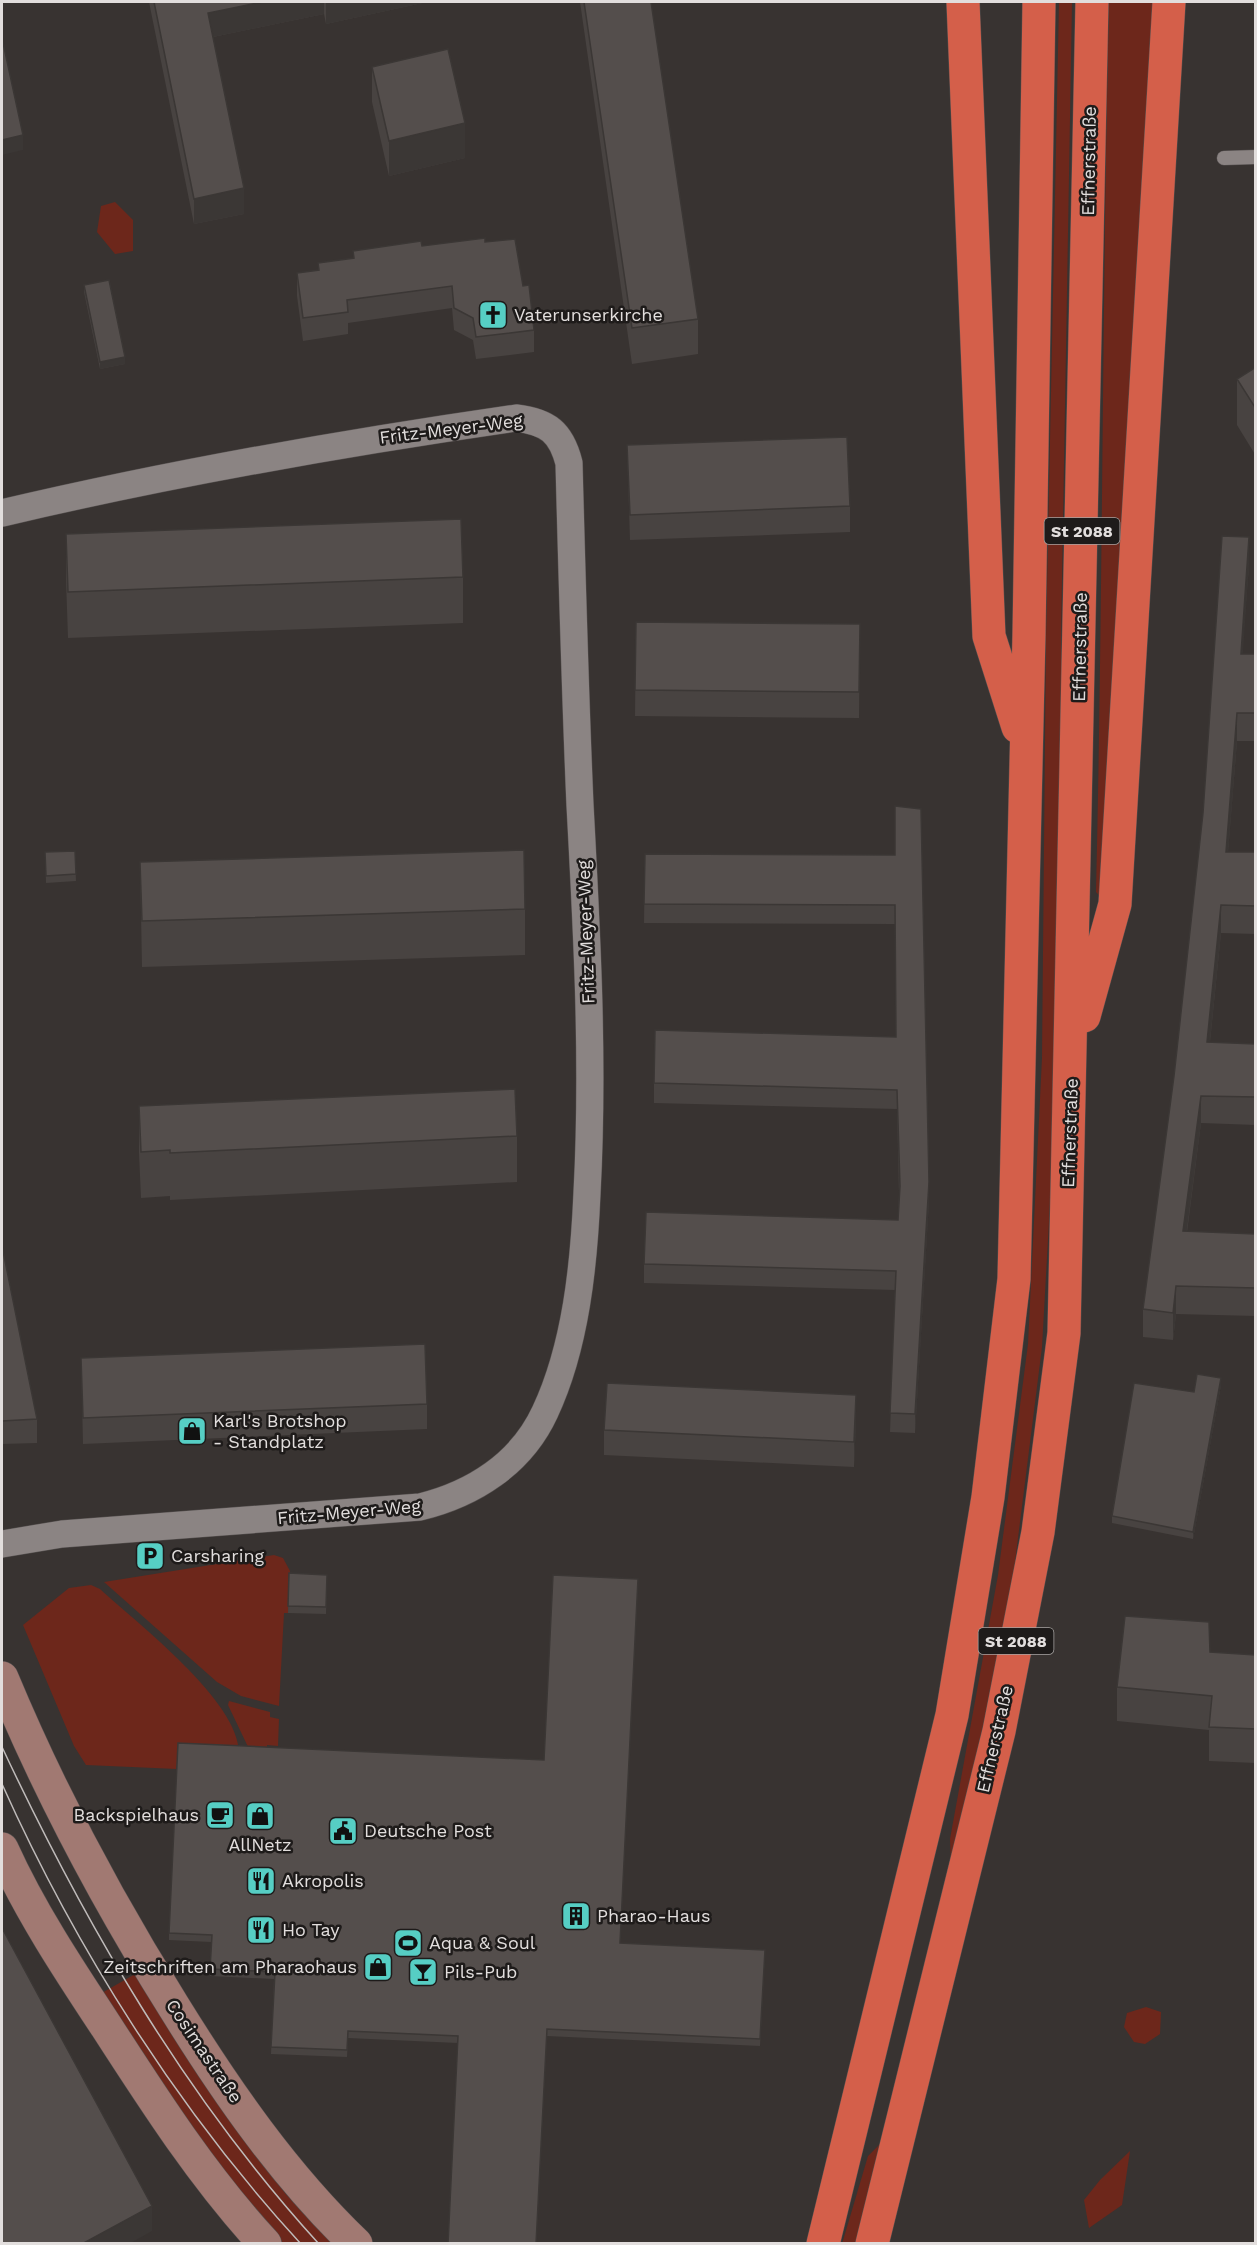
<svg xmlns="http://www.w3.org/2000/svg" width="1257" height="2245" font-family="'Work Sans',sans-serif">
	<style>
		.green { fill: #6d271b }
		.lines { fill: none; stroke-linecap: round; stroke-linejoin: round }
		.lane-casing { stroke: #565150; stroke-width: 15 }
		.street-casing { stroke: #565150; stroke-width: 28 }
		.secondary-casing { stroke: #565150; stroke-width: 34 }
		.highway-casing { stroke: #565150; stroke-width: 34 }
		.lane { stroke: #8b8483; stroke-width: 14 }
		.street { stroke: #8b8483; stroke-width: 27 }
		.secondary { stroke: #a17972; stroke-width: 33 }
		.highway { stroke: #d45f4a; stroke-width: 33 }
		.tram { stroke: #bfbbba; stroke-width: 1.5 }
		.wall { fill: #484341 }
		.shaded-wall { fill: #3b3735 }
		.building { fill: #544e4c; stroke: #3b3735; stroke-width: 1.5 }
		.labels { text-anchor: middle; stroke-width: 5; stroke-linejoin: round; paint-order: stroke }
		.shield { fill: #1e1b1a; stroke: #a7a4a2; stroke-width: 1.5 }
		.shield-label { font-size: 16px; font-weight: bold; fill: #e2dedd }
		.street-label { font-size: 18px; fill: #e2dedd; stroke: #1e1b1a }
		.poi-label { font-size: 18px; fill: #e2dedd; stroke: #1e1b1a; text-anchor: start }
	</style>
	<rect width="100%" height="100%" fill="#383331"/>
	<!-- green -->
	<path class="green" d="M1059 2H1072L1061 637 1063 799 1058 1060 1042 1347 1013 1578 965 1845 951 1866 950 1839 998 1575 1028 1344 1042 1058 1046 636Z
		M1109 2H1156L1103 900 1096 892C1103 595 1102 298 1109 2Z
		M115 202 133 220V251L115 254 97 232 101 206Z
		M274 1555 283 1558 290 1571 288 1613H284L279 1706 241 1696 217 1682 104 1582Z
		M91 1585 100 1589C138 1624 239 1701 239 1753L177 1769 86 1765 74 1746 23 1625 69 1588Z
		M229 1701 270 1712V1717L279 1719 278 1746 267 1745V1751H250L228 1705Z
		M137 1973 220 2105 285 2193 332 2243H283L234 2187 100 1994Z
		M1146 2007 1161 2012 1160 2034 1145 2044 1134 2042 1124 2027 1127 2013Z
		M879 2145 882 2162 856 2243 842 2244 868 2156Z
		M1130 2151 1122 2205 1089 2228 1084 2200 1100 2180Z"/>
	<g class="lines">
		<!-- lane casing -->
		<g class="lane-casing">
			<path id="lane" d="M1224 158 1256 157"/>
		</g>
		<!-- street casing -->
		<g class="street-casing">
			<path id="street" d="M2 513C172 473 343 443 516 418 548 422 561 432 569 463 572 577 575 691 580 805 587 934 594 1063 587 1193 584 1264 576 1346 545 1412 521 1464 473 1494 420 1507L62 1534 2 1544"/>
		</g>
		<!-- secondary casing -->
		<g class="secondary-casing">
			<path id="secondary" d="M2 1678C50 1793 108 1902 174 2007 226 2091 284 2175 356 2244
				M2 1849C30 1911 69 1970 106 2026 155 2102 204 2178 265 2244"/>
		</g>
		<!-- highway casing -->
		<g class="highway-casing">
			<path id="highway" d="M963 2 989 636 1018 727
				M1084 1016 1115 904 1169 2
				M823 2244 952 1715 988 1497 1014 1279 1029 635 1039 2
				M872 2244 999 1731 1038 1532 1064 1333 1092 2"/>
		</g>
		<!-- lane -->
		<use href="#lane" class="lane"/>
		<!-- street -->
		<use href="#street" class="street"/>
		<!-- secondary -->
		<use href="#secondary" class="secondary"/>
		<!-- highway -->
		<use href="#highway" class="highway"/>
		<!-- tram -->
		<path class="tram" d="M2 1747C86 1926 185 2097 319 2244
			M2 1784C76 1949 178 2110 301 2244"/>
	</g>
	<!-- wall -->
	<path class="wall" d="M149 2H427L326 24 324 14 213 37 244 214 194 224Z
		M580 2H651L698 319V354L632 364Z
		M372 67 465 158 389 176 372 102Z
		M485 242 523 286 534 330V352L476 359 473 340 454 330 452 308 348 323V334L303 341 297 296V273L318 270V263L353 258V251L422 246Z
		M84 285 125 364 100 369 84 292Z
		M1256 367V456L1237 425V379Z
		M627 445 850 506V532L630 540Z
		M66 534 463 577V623L68 638 66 580Z
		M1249 565 1242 654H1256V741H1237L1228 852H1256V934L1221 933 1210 1042 1256 1044V1125L1201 1123 1187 1232 1256 1234V1316L1176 1314 1173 1340 1143 1337V1309Z
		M636 622 860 624 859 718 635 716Z
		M75 851 76 881 46 883 45 852Z
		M645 854 895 855 929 1201 915 1433 890 1432 895 1290 644 1283V1264L898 1220 899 1194 897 1109 654 1103V1083L896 1037 895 924 644 923Z
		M140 862 525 909V955L142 967Z
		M139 1106 517 1136V1182L170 1200V1196L141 1198 139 1153Z
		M2 1246 37 1419V1443L2 1444Z
		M81 1358 427 1404V1429L83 1444Z
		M1221 1385 1193 1539 1112 1523V1516L1194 1392Z
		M856 1421 854 1467 604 1455V1430Z
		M289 1573 327 1575 326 1614 288 1613Z
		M1210 1652 1256 1655V1763L1209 1761V1730L1117 1721V1687Z
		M169 1933 620 1943 765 1950 760 2046 547 2036 458 2043 348 2038 347 2057 271 2054 274 1979 210 1976 211 1942 169 1940Z"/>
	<!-- shaded-wall -->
	<path class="shaded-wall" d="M262 2H324V14L208 38V13Z
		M326 2H427L326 24Z
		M465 123V158L389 176V141Z
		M23 135V150L2 155V140Z
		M244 188V214L194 224V199Z
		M125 357V364L100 369V362Z
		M1249 537V565L1241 681V654Z
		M1237 713V741L1226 879V852Z
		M1221 905V933L1207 1070V1042Z
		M1201 1096V1123L1183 1259V1231Z
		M929 1182V1201L915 1433V1414Z
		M1176 1286V1314L1173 1340V1313Z
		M1221 1378V1385L1193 1539V1532Z
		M856 1395V1421L854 1467V1442Z
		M152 2206V2231L129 2244H82Z"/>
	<!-- building -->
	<path class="building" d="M154 2H262L208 13 244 188 194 199Z
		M584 2H651L698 319 632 328Z
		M2 38 23 135 2 140Z
		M448 49 465 123 389 141 372 67Z
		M485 238V242L515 239 523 286 529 285 534 330 476 337 473 318 454 308 452 286 347 300 348 312 303 318 297 273 319 270 318 263 354 258 353 251 421 241 422 246Z
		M109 280 125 357 100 362 84 285Z
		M1256 367V409L1237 379Z
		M847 437 850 506 630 515 627 445Z
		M461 519 463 577 68 592 66 534Z
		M1222 536 1249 537 1241 654H1256V713H1237L1226 852H1256V906L1221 905 1207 1042 1256 1044V1097L1201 1096 1183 1231 1256 1234V1288L1176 1286 1173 1313 1143 1309 1174 1076 1203 813Z
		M636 622 860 624 859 692 635 690Z
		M895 806 921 809 929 1182 915 1414 890 1413 896 1271 644 1264 646 1212 898 1220 900 1186 897 1090 654 1083 655 1030 896 1037 895 905 644 904 645 854 895 855Z
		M524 850 525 909 142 921 140 862Z
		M75 851 76 874 46 876 45 852Z
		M515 1089 517 1136 170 1153V1150L141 1152 139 1106Z
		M2 1246 37 1419 2 1421Z
		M425 1344 427 1404 83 1418 81 1358Z
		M1197 1374 1221 1378 1193 1532 1112 1516 1134 1383 1194 1392Z
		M607 1383 856 1395 854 1442 604 1430Z
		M289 1573 327 1575 326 1607 288 1606Z
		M553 1575 638 1579 620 1943 765 1950 760 2039 547 2029 536 2244H448L458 2036 348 2031 347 2050 271 2047 275 1972 210 1969 212 1935 169 1933 178 1743 544 1760Z
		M1125 1616 1209 1622 1210 1652 1256 1655V1729L1209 1727 1212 1696 1117 1687Z
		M2 1928 152 2206 82 2244H2Z"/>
	<!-- icons -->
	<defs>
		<g id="church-square" transform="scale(1.5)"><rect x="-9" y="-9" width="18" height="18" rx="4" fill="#56cec4" stroke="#1e1b1a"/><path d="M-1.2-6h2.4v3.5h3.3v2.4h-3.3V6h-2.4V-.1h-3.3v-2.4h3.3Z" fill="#111"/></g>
		<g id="shop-square" transform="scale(1.5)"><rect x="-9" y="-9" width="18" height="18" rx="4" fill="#56cec4" stroke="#1e1b1a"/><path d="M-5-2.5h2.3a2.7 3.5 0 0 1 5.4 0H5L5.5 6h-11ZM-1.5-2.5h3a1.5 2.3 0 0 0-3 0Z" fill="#111"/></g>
		<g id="parking-square" transform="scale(1.5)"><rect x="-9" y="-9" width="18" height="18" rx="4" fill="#56cec4" stroke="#1e1b1a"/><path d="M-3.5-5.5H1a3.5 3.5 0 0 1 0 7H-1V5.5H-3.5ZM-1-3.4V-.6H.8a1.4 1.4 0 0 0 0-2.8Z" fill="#111"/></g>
		<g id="cafe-square" transform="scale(1.5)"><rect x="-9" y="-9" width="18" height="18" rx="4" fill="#56cec4" stroke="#1e1b1a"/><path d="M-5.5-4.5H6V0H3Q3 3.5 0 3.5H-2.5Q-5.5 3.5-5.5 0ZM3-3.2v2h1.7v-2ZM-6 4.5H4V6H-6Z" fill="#111"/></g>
		<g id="civic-square" transform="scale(1.5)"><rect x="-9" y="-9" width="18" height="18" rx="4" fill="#56cec4" stroke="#1e1b1a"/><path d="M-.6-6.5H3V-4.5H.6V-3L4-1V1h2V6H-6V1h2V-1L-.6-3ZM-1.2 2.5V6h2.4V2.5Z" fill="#111"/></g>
		<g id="restaurant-square" transform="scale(1.5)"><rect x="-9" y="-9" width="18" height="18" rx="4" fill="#56cec4" stroke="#1e1b1a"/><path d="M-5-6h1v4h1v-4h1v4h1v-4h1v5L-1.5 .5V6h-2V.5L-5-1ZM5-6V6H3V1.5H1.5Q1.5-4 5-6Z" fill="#111"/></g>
		<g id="building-square" transform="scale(1.5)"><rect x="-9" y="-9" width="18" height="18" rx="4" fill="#56cec4" stroke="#1e1b1a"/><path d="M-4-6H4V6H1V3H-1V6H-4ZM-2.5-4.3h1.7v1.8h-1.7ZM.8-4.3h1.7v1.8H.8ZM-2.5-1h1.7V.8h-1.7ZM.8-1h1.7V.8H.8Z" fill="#111"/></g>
		<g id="stadium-square" transform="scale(1.5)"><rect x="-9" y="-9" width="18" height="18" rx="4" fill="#56cec4" stroke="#1e1b1a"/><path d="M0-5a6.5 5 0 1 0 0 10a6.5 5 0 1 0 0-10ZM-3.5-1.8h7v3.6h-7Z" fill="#111"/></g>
		<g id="bar-square" transform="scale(1.5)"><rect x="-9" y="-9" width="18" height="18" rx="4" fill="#56cec4" stroke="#1e1b1a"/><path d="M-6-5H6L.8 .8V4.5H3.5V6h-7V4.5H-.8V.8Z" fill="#111"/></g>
	</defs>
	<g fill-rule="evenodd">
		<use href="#church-square" x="493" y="315"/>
		<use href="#shop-square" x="192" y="1431"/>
		<use href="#parking-square" x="150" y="1556"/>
		<use href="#cafe-square" x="220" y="1815"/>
		<use href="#shop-square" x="260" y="1816"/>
		<use href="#civic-square" x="343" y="1831"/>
		<use href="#restaurant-square" x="261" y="1881"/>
		<use href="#building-square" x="576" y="1916"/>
		<use href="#restaurant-square" x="261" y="1930"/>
		<use href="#stadium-square" x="408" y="1943"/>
		<use href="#shop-square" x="378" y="1967"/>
		<use href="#bar-square" x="423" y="1972"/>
	</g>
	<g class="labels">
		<!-- shield labels -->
		<g class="shield">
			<rect x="1044.5" y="518" width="75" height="26" rx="4.5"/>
			<rect x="978.5" y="1628" width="75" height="26" rx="4.5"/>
		</g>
		<g class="shield-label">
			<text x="1082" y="537">St 2088</text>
			<text x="1016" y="1647">St 2088</text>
		</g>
		<!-- street labels -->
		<g class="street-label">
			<text transform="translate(1089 161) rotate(-89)" y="6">Effnerstraße</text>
			<text transform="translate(451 429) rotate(-7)" y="6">Fritz-Meyer-Weg</text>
			<text transform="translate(1080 647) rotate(-89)" y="6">Effnerstraße</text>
			<text transform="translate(586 932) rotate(-92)" y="6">Fritz-Meyer-Weg</text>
			<text transform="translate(1070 1133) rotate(-88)" y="6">Effnerstraße</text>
			<text transform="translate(349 1512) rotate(-5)" y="6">Fritz-Meyer-Weg</text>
			<text transform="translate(995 1739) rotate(-77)" y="6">Effnerstraße</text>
			<text transform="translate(204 2051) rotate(56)" y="6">Cosimastraße</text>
		</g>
		<!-- poi labels -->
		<g class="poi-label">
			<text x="514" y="321">Vaterunserkirche</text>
			<text x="213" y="1427">Karl's Brotshop<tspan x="213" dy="21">- Standplatz</tspan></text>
			<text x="171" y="1562">Carsharing</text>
			<text x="199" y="1821" text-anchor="end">Backspielhaus</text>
			<text x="364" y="1837">Deutsche Post</text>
			<text x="260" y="1851" text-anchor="middle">AllNetz</text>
			<text x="282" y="1887">Akropolis</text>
			<text x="597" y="1922">Pharao-Haus</text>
			<text x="282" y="1936">Ho Tay</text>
			<text x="429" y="1949">Aqua &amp; Soul</text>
			<text x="357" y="1973" text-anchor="end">Zeitschriften am Pharaohaus</text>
			<text x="444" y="1978">Pils-Pub</text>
		</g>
	</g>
	<!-- border -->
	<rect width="1257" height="2245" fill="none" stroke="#e2dedd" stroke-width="6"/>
</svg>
